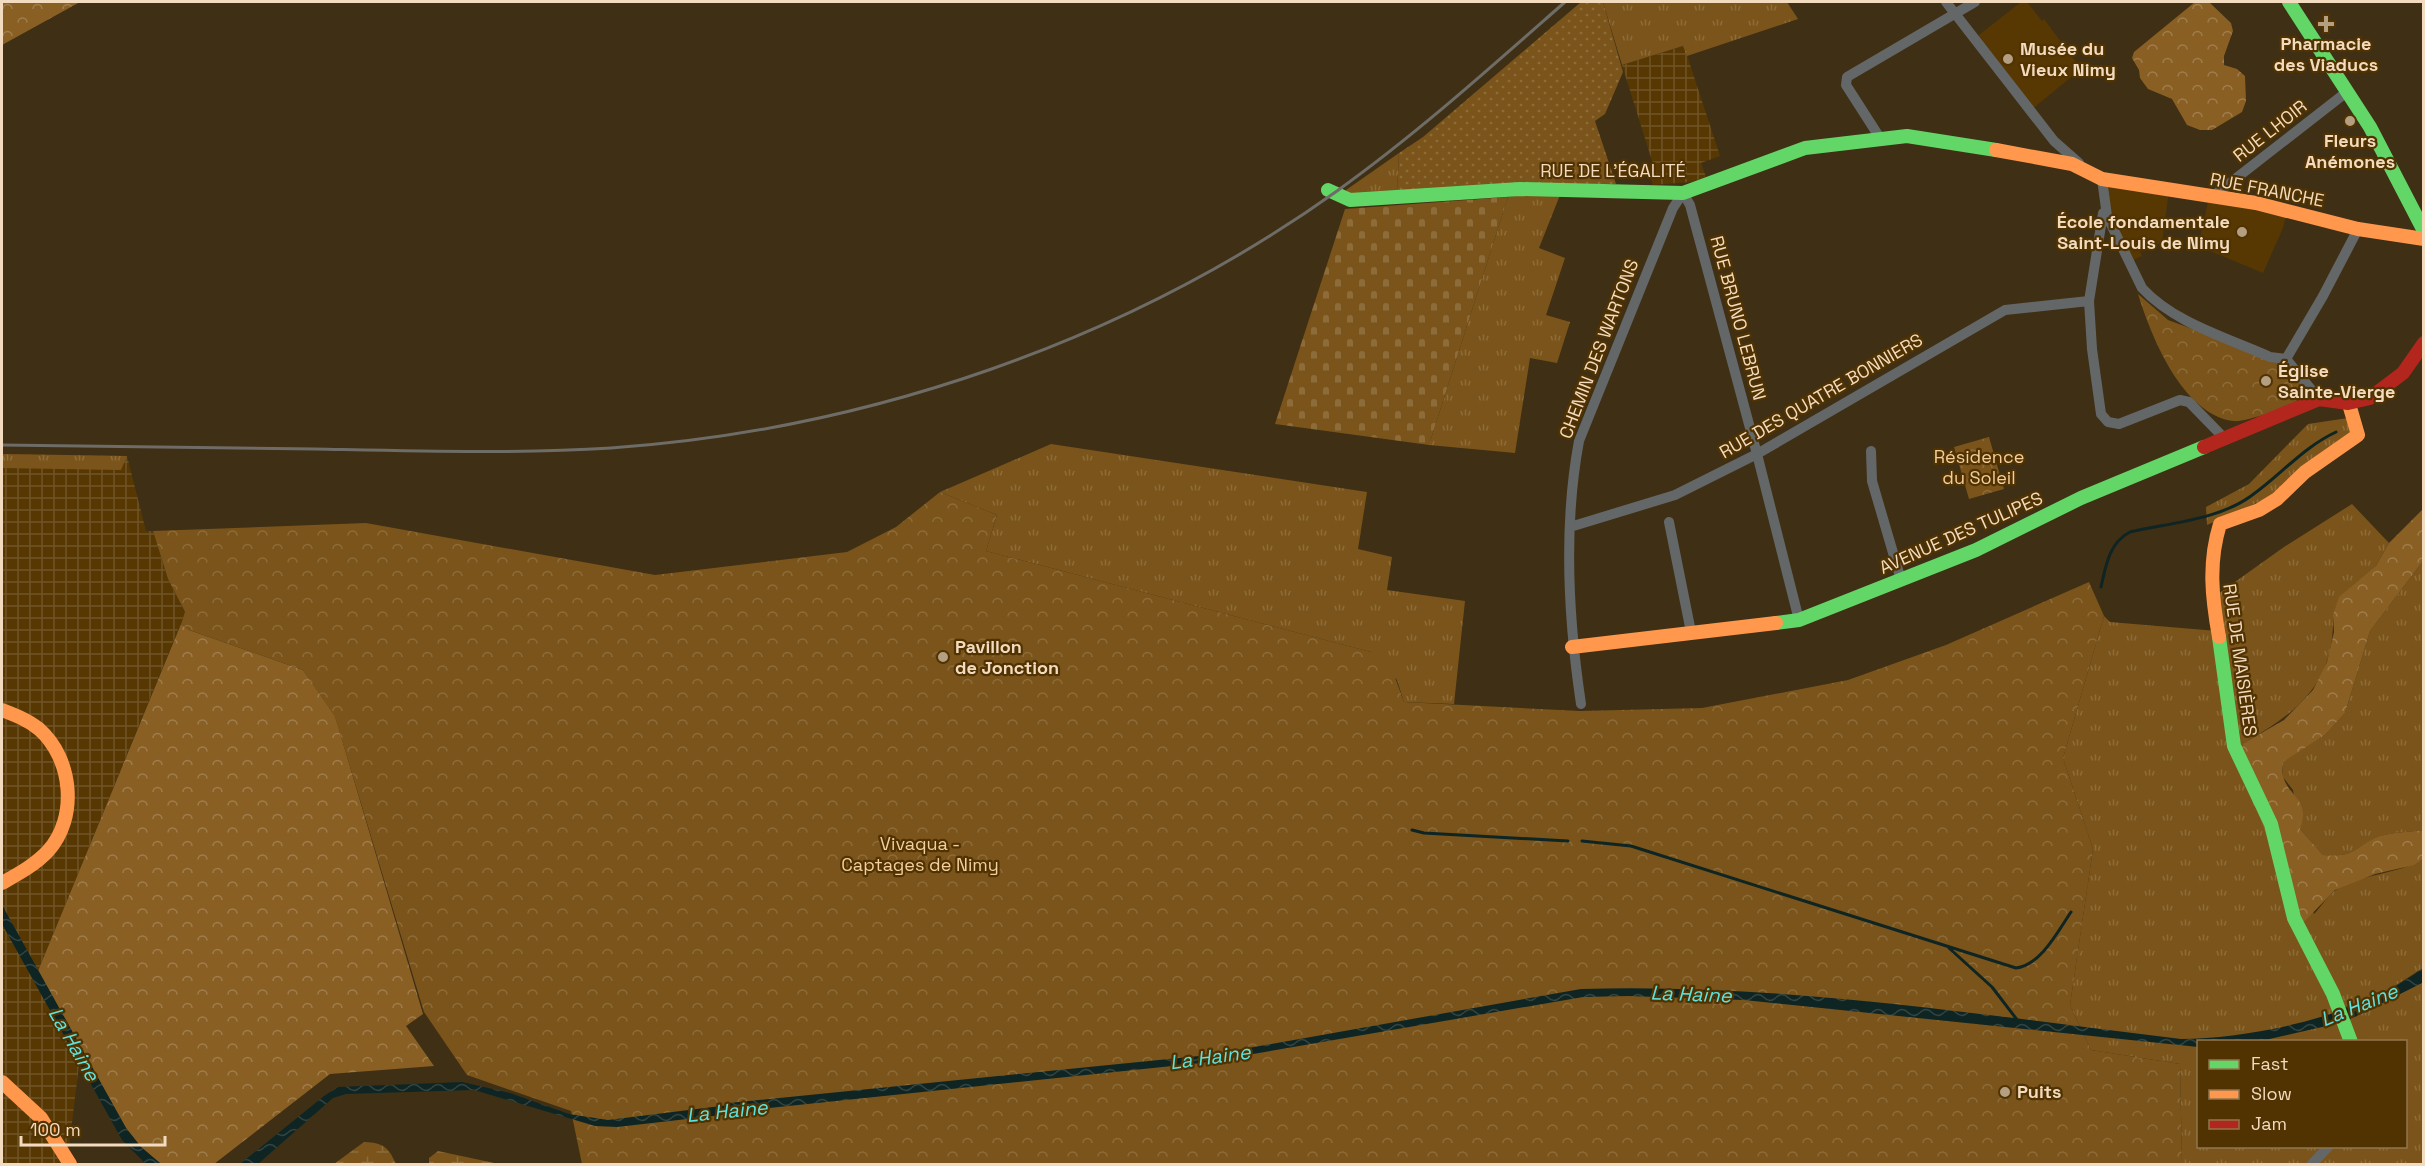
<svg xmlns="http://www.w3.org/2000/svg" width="2425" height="1166" font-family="'Space Grotesk',sans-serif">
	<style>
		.built { fill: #573803 }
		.industrial { fill: url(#industrial-grid) }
		.grass { fill: url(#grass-tufts); fill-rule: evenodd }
		.forest { fill: url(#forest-crowns) }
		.wetland { fill: url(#wetland-marsh) }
		.cemetery { fill: url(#cemetery-stones) }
		.park { fill: url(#park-crowns) }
		.garden { fill: url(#garden-dots) }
		.water { fill: url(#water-waves) }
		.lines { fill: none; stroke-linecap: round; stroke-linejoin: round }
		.stream { stroke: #0e2523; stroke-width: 3 }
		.street { stroke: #646768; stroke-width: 10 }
		.fast { stroke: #63d668; stroke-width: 14 }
		.slow { stroke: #ff974d; stroke-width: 14 }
		.jam { stroke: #b3261e; stroke-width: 14 }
		.rail { stroke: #6e6c66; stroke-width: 3 }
		.poi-dot { fill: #b49f83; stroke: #513302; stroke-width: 2 }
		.labels { text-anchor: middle; stroke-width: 4.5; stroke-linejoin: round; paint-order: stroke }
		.poi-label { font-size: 18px; font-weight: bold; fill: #f3dbbf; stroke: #513302; text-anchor: start }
		.street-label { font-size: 18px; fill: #f3dbbf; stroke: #513302 }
		.park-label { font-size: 18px; fill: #f5ce9d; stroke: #513302 }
		.water-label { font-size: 20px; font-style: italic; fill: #5ee3df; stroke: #513302 }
	</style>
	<defs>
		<pattern id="industrial-grid" width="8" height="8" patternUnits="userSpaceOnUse" patternTransform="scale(1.5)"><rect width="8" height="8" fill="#573803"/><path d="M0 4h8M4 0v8" fill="none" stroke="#705426"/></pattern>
		<pattern id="grass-tufts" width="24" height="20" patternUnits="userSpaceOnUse" patternTransform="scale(1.5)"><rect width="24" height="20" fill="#7a541a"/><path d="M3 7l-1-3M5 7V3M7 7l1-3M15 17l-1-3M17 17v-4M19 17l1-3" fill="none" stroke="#8d6c3a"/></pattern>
		<pattern id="forest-crowns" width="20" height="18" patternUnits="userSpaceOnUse" patternTransform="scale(1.5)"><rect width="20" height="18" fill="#895f24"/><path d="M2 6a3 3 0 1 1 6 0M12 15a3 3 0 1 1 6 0" fill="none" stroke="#a07d4c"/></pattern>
		<pattern id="wetland-marsh" width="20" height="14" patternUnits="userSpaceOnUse" patternTransform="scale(1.5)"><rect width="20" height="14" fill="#7a541a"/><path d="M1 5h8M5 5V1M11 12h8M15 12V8" fill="none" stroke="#8d6c3a"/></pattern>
		<pattern id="cemetery-stones" width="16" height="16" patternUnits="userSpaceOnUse" patternTransform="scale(1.5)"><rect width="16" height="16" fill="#7a541a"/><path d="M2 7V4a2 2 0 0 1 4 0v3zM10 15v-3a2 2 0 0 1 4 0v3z" fill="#8d6c3a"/></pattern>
		<pattern id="park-crowns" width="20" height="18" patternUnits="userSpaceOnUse" patternTransform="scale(1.5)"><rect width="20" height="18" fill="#7a541a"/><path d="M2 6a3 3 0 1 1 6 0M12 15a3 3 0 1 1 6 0" fill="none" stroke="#8d6c3a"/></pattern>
		<pattern id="garden-dots" width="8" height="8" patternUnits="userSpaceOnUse" patternTransform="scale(1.5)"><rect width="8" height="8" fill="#7a541a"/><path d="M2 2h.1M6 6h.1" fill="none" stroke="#8d6c3a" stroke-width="1.8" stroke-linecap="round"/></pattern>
		<pattern id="water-waves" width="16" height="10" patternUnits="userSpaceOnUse" patternTransform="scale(1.5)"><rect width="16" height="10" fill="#0e2523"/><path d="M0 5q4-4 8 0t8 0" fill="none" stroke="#324441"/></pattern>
	</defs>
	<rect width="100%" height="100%" fill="#3f2f14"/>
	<!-- built -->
	<path class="built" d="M2021 2H2027L2042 21 2044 19 2081 69 2030 111 1975 38Z
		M2102 179 2169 190 2162 244 2137 243 2142 256 2129 262 2111 228Z
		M2208 202 2286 215 2283 228 2263 273 2198 246Z"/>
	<!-- industrial -->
	<path class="industrial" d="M1684 46 1720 156 1701 163 1706 177 1691 182 1653 185 1651 179 1657 177 1622 65Z
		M2 454 127 456 146 531H153L168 579 185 613 38 971 81 1048 67 1164H2Z"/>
	<!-- grass -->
	<path class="grass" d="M1603 2H1787L1798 19 1687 56 1683 46 1622 65Z
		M1399 153 1397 191 1348 195 1346 190Z
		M1562 190 1539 248 1565 258 1546 315 1570 322 1557 363 1530 358 1515 453 1429 445 1508 197Z
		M2348 418 2358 429 2290 488 2207 525 2206 507 2249 484 2308 424Z
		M1051 444 1367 492 1358 549 1392 557 1387 590 1465 601 1454 704 1404 702 1397 680 1371 652 986 551 997 515 940 492Z
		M2 454 127 456 121 470 2 468Z
		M2352 504 2389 543 2376 566 2333 615C2335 683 2298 712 2244 743L2314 914C2321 907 2328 895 2336 890 2362 873 2397 875 2423 859V968L2379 996 2339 1009 2355 1017 2423 982V1164H2182L2180 1064 2091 1050 2070 1005 2093 849 2063 758 2104 616 2110 622 2217 631 2211 599 2284 547ZM2198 1042H2406V1146H2198Z
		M2423 561V830C2410 832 2393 832 2381 836 2354 846 2357 858 2323 855L2300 829 2293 790 2283 777V761L2325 735 2345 713 2370 631Z"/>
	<!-- forest -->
	<path class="forest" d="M2 2H80L2 45Z
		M2195 2 2210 3 2231 23 2233 31 2224 56V65L2237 69 2245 76 2246 101 2242 112 2212 130H2200L2187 125 2172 99 2148 89 2140 78 2139 70 2132 58 2134 52Z
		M2423 509V561L2370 631 2345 713 2325 735 2283 762C2283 766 2282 772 2283 776 2289 798 2311 799 2300 829L2323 855C2357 858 2354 846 2380 836 2393 832 2410 832 2423 830V859L2414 865 2375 874 2335 890 2299 927 2238 756 2244 743 2284 720 2313 690 2327 662 2334 632 2333 615 2339 597 2376 566 2389 543Z
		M181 624 189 630 303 670 335 716 423 1014 406 1026 434 1066 330 1074 214 1164H161L141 1147 126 1128 38 971Z"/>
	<!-- wetland -->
	<path class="wetland" d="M364 1142C383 1143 388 1146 396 1164H334Z
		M438 1151 499 1164H429V1158Z"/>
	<!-- cemetery -->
	<path class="cemetery" d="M1508 197 1429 445 1275 424 1345 209Z"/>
	<!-- park -->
	<path class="park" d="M2138 294 2168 320 2279 361 2301 382 2303 393C2294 408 2276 412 2260 416 2251 418 2241 422 2233 421 2182 414 2151 336 2138 294Z
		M1989 437 2004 489 1969 499 1954 447Z
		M940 492 997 515 986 551 1371 652 1389 661 1404 702 1580 711 1702 708 1848 680 1946 645 2089 582 2104 616 2063 758 2093 849 2070 1005 2091 1050 2180 1064 2182 1164H582L571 1111 467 1075 424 1012 335 717 303 670 189 630 181 624 185 612 168 579 153 531 366 523 655 575 847 552 896 527Z"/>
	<!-- garden -->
	<path class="garden" d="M1581 2H1603L1623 72 1605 114 1595 121 1616 184 1397 191 1399 153 1423 137Z"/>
	<!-- water -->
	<path class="water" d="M2 905 126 1128 141 1147 161 1164H146L122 1140 2 924Z
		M2423 968 2422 983 2344 1022 2261 1041 2198 1042V1047L1744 1000 1628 996 1583 997 1201 1063 759 1109 732 1119 731 1114 617 1127 595 1126 474 1090 346 1094 333 1098 258 1164H240L324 1096 338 1087 462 1082 510 1093 569 1114 608 1120 729 1105V1103L1209 1055 1581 989C1782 983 1982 1015 2181 1039 2257 1038 2362 1015 2423 968Z"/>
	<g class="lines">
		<!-- stream -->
		<path class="stream" d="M2101 587C2106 565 2109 543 2130 532 2169 523 2218 520 2251 496 2281 475 2302 448 2336 432
			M1412 830 1424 833 1568 841
			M1582 841 1631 846 2016 968C2041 965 2058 931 2071 912
			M1949 948 1992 987 2018 1021"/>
		<!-- street -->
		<path class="street" d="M1946 2 2054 141 2079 163
			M1880 138 1846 85 1847 77 1975 2
			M2097 176 2102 179 2107 216 2142 288C2174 323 2228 338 2270 357L2286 359 2319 399
			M2212 197 2348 91
			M2103 213 2089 301 2092 349 2101 414 2108 422 2119 424 2180 400 2189 402 2225 439
			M2286 359 2323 296 2358 229
			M1871 451 1872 481 1901 580
			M1669 522 1691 632
			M1570 527 1675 495 1757 454 2005 310 2089 301
			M1581 704C1568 617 1563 527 1579 441L1673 208 1683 193 1690 205 1757 454 1799 620
			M2312 1164 2329 1146"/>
		<!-- fast -->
		<path class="fast" d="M2289 2 2370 127 2424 231
			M1328 190 1350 200 1520 189 1683 193 1805 148 1907 136 1996 150
			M1776 623 1799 620 1976 550 2081 498 2204 447
			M2219 637 2234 746 2271 824 2294 918 2333 994 2351 1042"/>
		<!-- slow -->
		<path class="slow" d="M1996 150 2072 164 2102 179 2256 203 2358 229 2424 239
			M2219 637C2212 598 2208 563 2220 524L2259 510 2277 499 2305 472 2358 435 2349 404
			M1572 647 1776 623
			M2 710C15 715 28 720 39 729 73 759 78 818 48 851 35 865 18 874 2 883
			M2 1082 41 1118 70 1164"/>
		<!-- jam -->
		<path class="jam" d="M2204 447 2319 399 2348 403 2370 398 2403 373 2424 343"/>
		<!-- rail -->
		<path class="rail" d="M2 445C106 446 210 447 315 449 413 451 513 454 611 448 868 430 1127 341 1337 191 1418 133 1491 67 1565 2"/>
	</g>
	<!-- markers -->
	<g class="poi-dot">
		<path d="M2323 15h6v6h6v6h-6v6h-6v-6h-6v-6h6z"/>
		<circle cx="2008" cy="59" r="6"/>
		<circle cx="2350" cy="121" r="6"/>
		<circle cx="2242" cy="232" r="6"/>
		<circle cx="2266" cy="381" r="6"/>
		<circle cx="943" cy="657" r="6"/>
		<circle cx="2005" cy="1092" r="6"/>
	</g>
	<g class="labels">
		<!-- poi labels -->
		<g class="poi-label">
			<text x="2326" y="50" text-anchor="middle">Pharmacie<tspan x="2326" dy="21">des Viaducs</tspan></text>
			<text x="2020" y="55">Musée du<tspan x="2020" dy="21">Vieux Nimy</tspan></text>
			<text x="2350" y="147" text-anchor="middle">Fleurs<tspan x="2350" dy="21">Anémones</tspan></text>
			<text x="2230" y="228" text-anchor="end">École fondamentale<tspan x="2230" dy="21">Saint-Louis de Nimy</tspan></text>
			<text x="2278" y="377">Église<tspan x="2278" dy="21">Sainte-Vierge</tspan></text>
			<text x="955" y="653">Pavillon<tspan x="955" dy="21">de Jonction</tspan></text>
			<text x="2017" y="1098">Puits</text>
		</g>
		<!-- street labels -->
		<g class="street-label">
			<text transform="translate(2270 131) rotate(-38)" y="6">RUE LHOIR</text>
			<text x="1613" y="177">RUE DE L'ÉGALITÉ</text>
			<text transform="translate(2267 190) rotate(11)" y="6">RUE FRANCHE</text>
			<text transform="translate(1738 318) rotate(75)" y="6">RUE BRUNO LEBRUN</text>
			<text transform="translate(1599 349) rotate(-69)" y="6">CHEMIN DES WARTONS</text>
			<text transform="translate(1821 396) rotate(-30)" y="6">RUE DES QUATRE BONNIERS</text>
			<text transform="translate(1961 533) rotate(-24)" y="6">AVENUE DES TULIPES</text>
			<text transform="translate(2240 660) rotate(82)" y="6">RUE DE MAISIÈRES</text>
		</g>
		<!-- park labels -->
		<g class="park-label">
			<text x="1979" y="463">Résidence<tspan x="1979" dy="21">du Soleil</tspan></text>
			<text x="920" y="850">Vivaqua -<tspan x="920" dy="21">Captages de Nimy</tspan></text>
		</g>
		<!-- water labels -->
		<g class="water-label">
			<text transform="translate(1691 994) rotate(2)" y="7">La Haine</text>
			<text transform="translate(2359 1005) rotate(-22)" y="7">La Haine</text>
			<text transform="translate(74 1044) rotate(60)" y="7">La Haine</text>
			<text transform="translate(1210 1057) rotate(-8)" y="7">La Haine</text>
			<text transform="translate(727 1111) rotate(-6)" y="7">La Haine</text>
		</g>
	</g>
	<!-- border -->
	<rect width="2425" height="1166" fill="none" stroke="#f3dbbf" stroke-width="6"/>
	<!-- legend -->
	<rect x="2197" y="1040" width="210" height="108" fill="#513302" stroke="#92764e" stroke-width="1.5"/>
	<rect x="2209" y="1060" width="30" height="9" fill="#63d668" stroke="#92764e" stroke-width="1.5"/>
	<text x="2251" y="1070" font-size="18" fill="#f3dbbf">Fast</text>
	<rect x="2209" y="1090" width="30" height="9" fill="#ff974d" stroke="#92764e" stroke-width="1.5"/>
	<text x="2251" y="1100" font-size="18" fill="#f3dbbf">Slow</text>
	<rect x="2209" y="1120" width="30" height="9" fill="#b3261e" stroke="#92764e" stroke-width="1.5"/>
	<text x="2251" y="1130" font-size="18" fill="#f3dbbf">Jam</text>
	<!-- scale -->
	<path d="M21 1136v9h144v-9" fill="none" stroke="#f3dbbf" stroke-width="3"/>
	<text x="30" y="1136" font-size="18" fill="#f3dbbf" stroke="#513302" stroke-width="4.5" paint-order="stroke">100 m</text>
</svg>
